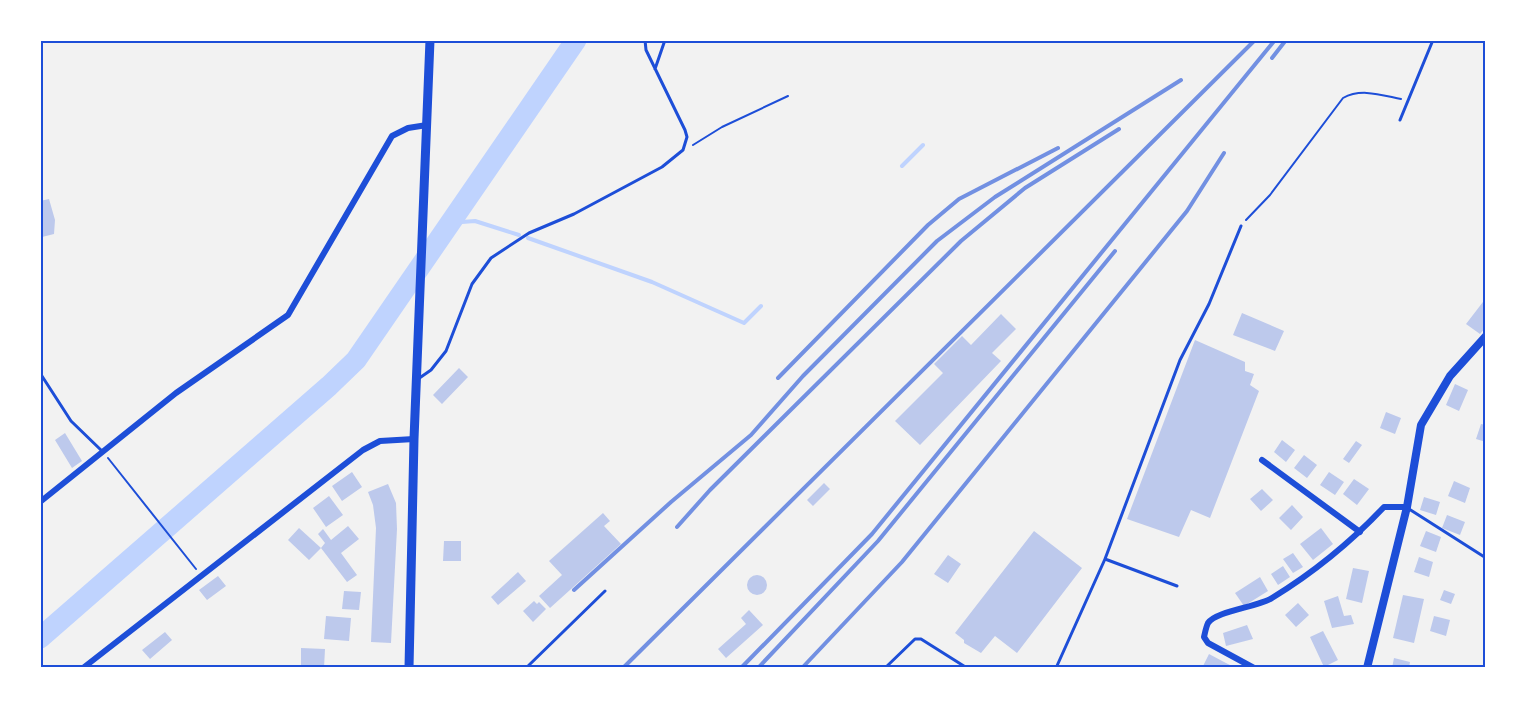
<svg xmlns="http://www.w3.org/2000/svg" width="1526" height="708" font-family="Lato,sans-serif">
	<style>
		.lines { fill: none; stroke-linecap: round; stroke-linejoin: round }
		.stream { stroke: #bfd3fe; stroke-width: 4 }
		.river { stroke: #bfd3fe; stroke-width: 21 }
		.building { fill: #bdc9ec }
		.path { stroke: #1d4ed8; stroke-width: 2 }
		.service { stroke: #1d4ed8; stroke-width: 3 }
		.minor { stroke: #1d4ed8; stroke-width: 6 }
		.secondary { stroke: #1d4ed8; stroke-width: 8 }
		.primary { stroke: #1d4ed8; stroke-width: 9 }
		.rail { stroke: #7290e2; stroke-width: 4 }
		.neatline { fill: none; stroke: #1d4ed8; stroke-width: 2 }
	</style>
	<rect width="100%" height="100%" fill="#f2f2f2"/>
	<g class="lines">
		<!-- stream -->
		<path class="stream" d="M902 166 923 145
			M449 223 475 221 519 235
			M528 238 652 282 744 323 761 306"/>
		<!-- river -->
		<path class="river" d="M40 638 329 386 356 360 576 40"/>
	</g>
	<!-- building -->
	<path class="building" d="M49 199 55 220 54 234 42 237 40 201Z
		M1486 298V327L1480 334 1466 324Z
		M1242 313 1284 331 1275 351 1233 335Z
		M1001 314 1016 329 992 353 1001 361 920 445 895 421 943 373 934 364 962 336 971 345Z
		M1195 340 1245 362V371L1254 374 1250 385 1259 391 1210 518 1191 510 1179 537 1127 519Z
		M459 368 468 377 442 404 433 395Z
		M1455 384 1468 390 1459 411 1446 405Z
		M1386 412 1401 418 1395 434 1380 428Z
		M1481 424 1486 425V442L1476 439Z
		M65 433 82 461 72 468 55 440Z
		M1282 440 1295 450 1286 462 1274 452Z
		M1356 441 1362 445 1349 463 1343 459Z
		M1304 455 1317 465 1307 478 1294 468Z
		M352 472 362 487 342 501 332 486Z
		M1329 472 1344 482 1335 495 1320 485Z
		M1354 479 1369 489 1357 505 1343 494Z
		M1454 481 1470 488 1465 503 1448 496Z
		M824 483 830 489 813 506 807 500Z
		M388 484 396 503 397 529 391 643 371 642 376 528 373 505 368 492Z
		M1262 489 1273 500 1261 511 1250 499Z
		M329 496 343 515 326 527 313 508Z
		M1424 497 1440 502 1436 515 1420 510Z
		M1292 505 1303 517 1291 530 1279 518Z
		M603 513 610 521 604 526 621 544 550 608 539 596 562 575 549 561Z
		M1447 515 1465 522 1460 535 1442 528Z
		M348 526 359 539 341 553 357 575 347 582 321 548 309 560 288 540 299 528 321 548 325 543 318 534 323 529 331 540Z
		M1321 528 1333 544 1313 560 1300 544Z
		M1034 531 1082 568 1017 653 995 636 981 653 964 643V640L955 633Z
		M1426 531 1441 537 1436 552 1420 546Z
		M444 541H461V561H443Z
		M1293 553 1303 567 1293 573 1283 559Z
		M948 555 961 564 948 583 934 574Z
		M1419 557 1433 562 1429 577 1414 572Z
		M1283 566 1290 577 1278 585 1271 574Z
		M1353 568 1369 571 1362 603 1346 599Z
		M518 572 526 581 498 605 491 597Z
		M747 585a10 10 0 1 1 20 0a10 10 0 1 1-20 0Z
		M218 576 226 586 207 600 199 590Z
		M1260 577 1268 591 1244 606 1235 593Z
		M1444 590 1455 594 1451 604 1440 600Z
		M344 591 361 592 359 610 342 609Z
		M1403 595 1424 599 1414 643 1393 638Z
		M1338 596 1344 616 1351 615 1354 624 1332 628 1324 601Z
		M534 601 537 604 539 602 546 609 533 622 523 611Z
		M1298 603 1309 615 1296 627 1285 615Z
		M749 610 763 625 726 658 718 649 746 624 741 618Z
		M326 616 351 618 349 641 324 639Z
		M1434 616 1450 620 1446 636 1430 631Z
		M1247 625 1253 639 1226 646 1223 633Z
		M1323 631 1338 660 1324 667 1310 637Z
		M165 632 172 640 150 659 142 650Z
		M301 648 325 649 324 668H301Z
		M1209 654 1224 662 1236 668H1202Z
		M1394 658 1410 662 1409 668H1392Z"/>
	<g class="lines">
		<!-- path -->
		<path class="path" d="M693 145 722 127 788 96
			M1246 220 1270 195 1343 98C1361 88 1381 95 1401 99
			M108 458 196 569"/>
		<!-- service -->
		<path class="service" d="M655 69 665 40
			M1400 120 1433 40
			M40 373 71 421 102 451
			M418 379 431 370 446 351 472 284 491 258 529 233 574 214 662 167 683 150 687 137 685 130 646 50 645 40
			M1409 509 1486 558
			M1105 559 1180 360 1209 304 1241 226
			M526 668 605 591
			M885 668 915 639H921L967 668
			M1056 668 1105 559 1177 586"/>
		<!-- minor -->
		<path class="minor" d="M1262 460 1360 532
			M40 502 176 393 288 315 392 136 408 128 427 125
			M83 668 363 450 380 441 414 439
			M1254 668 1208 643 1204 637C1205 633 1206 627 1208 623 1216 611 1258 607 1272 598 1313 573 1351 542 1384 507H1407"/>
		<!-- secondary -->
		<path class="secondary" d="M1367 668 1407 507 1421 425 1450 376 1486 336"/>
		<!-- primary -->
		<path class="primary" d="M409 668 414 439 430 40"/>
		<!-- rail -->
		<path class="rail" d="M1272 58 1286 40
			M778 378 928 225 959 199 1058 148
			M677 527 710 490 961 241 1025 188 1119 129
			M574 590 671 502 751 435 803 376 937 241 995 197 1181 80
			M623 668 1255 40
			M741 668 872 534 1275 40
			M758 668 878 541 1115 251
			M802 668 902 562 1187 211 1224 153"/>
	</g>
	<!-- border -->
	<rect width="1526" height="708" fill="none" stroke="#ffffff" stroke-width="84"/>
	<rect x="42" y="42" width="1442" height="624" class="neatline"/>
</svg>
